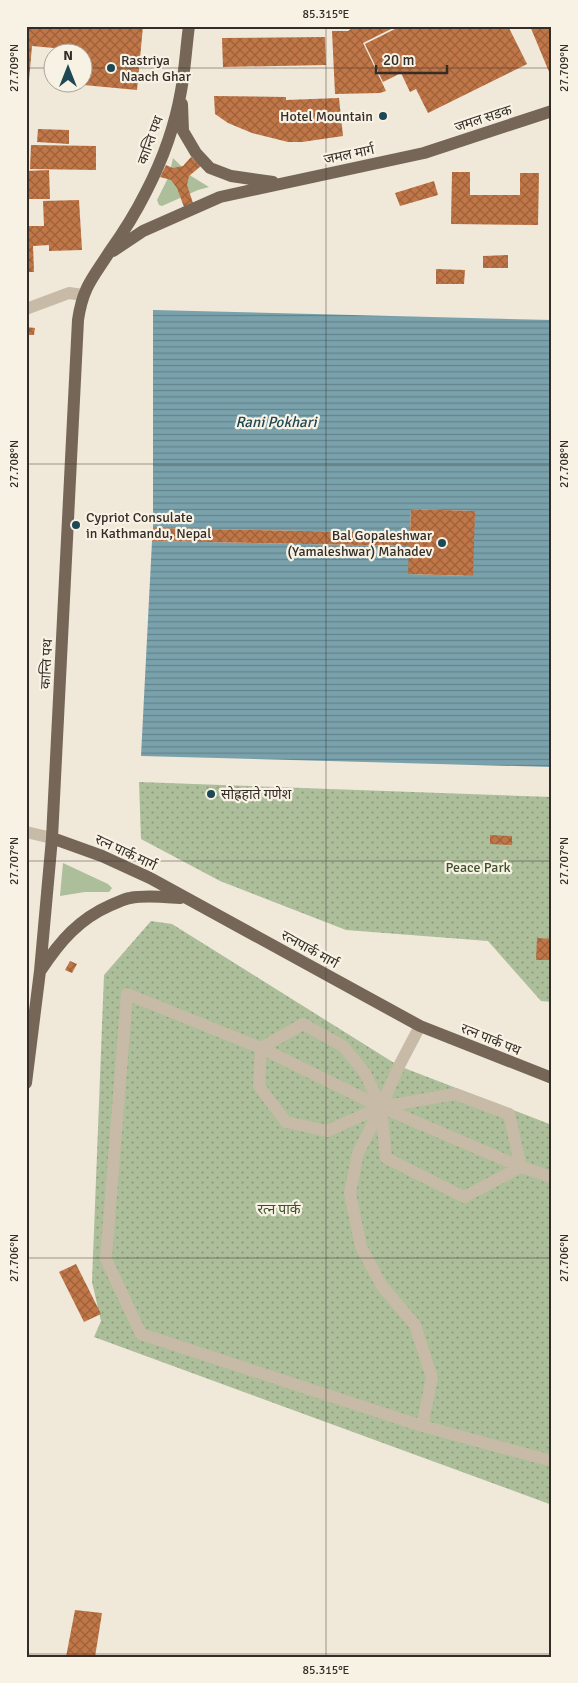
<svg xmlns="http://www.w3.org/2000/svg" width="578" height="1683" font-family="Signika,'Noto Sans Devanagari',sans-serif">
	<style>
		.grass { fill: #adbe9a }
		.park { fill: url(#park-dots) }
		.water { fill: url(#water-rules) }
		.building { fill: url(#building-cross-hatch) }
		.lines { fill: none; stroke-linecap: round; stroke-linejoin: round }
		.pedestrian { stroke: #c7baa6; stroke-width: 12 }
		.minor { stroke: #c7baa6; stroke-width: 12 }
		.primary { stroke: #756658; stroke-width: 12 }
		.ticks { fill: none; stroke: #342d27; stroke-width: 1; stroke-opacity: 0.45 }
		.poi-dot { fill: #1e4853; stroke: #f8f2e5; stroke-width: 2 }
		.labels { text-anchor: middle; stroke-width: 4.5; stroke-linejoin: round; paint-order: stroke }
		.poi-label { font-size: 14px; fill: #342d27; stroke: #f8f2e5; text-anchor: start }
		.street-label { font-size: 14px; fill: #342d27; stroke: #f8f2e5 }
		.park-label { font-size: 14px; fill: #3e512b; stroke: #f8f2e5 }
		.water-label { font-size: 15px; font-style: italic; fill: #1e4853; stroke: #f8f2e5 }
		.neatline { fill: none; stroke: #342d27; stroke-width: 2 }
		.ticks-label { font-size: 12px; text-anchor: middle; fill: #342d27 }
	</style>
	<defs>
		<pattern id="park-dots" width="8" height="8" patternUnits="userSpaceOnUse" patternTransform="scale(1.25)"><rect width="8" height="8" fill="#adbe9a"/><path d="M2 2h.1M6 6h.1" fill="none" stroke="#8e9b7e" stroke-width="1.8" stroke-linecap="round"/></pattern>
		<pattern id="water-rules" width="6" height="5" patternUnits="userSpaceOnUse" patternTransform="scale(1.25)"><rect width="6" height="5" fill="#7aa2ac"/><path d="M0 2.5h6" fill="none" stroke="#65848c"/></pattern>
		<pattern id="building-cross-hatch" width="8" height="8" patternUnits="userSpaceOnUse" patternTransform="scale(1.25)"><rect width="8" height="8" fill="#c07647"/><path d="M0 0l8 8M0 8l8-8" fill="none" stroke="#9d613b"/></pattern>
	</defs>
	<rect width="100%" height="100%" fill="#f0e8d9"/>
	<!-- grass -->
	<path class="grass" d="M173 158 191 176 209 187 198 190 162 206 159 205 157 200 169 176Z
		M63 863 108 884 112 888 109 892H85L60 896Z"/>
	<!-- park -->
	<path class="park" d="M139 782 552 797V1002L541 1001 488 941 346 930 220 881 141 839Z
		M151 921 172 924 399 1066 552 1125V1505L94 1337 101 1321 92 1282 104 975Z"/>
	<!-- water -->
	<path class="water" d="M153 310 552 320V767L141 756 152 541 410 546 409 574 472 576 474 511 411 509 410 533 153 528Z"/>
	<!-- building -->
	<path class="building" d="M26 26H143L137 90 73 84V82H82V52H76V50L32 46 28 92H26Z
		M355 26H397L363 43 386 91 380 93 335 94 332 31H348Z
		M401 26H508L527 64 428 113 416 89 410 92 401 73 383 82 365 44Z
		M530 26H552V79Z
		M325 37 326 65 223 67 222 38Z
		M214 96 286 97V100L339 98 343 136 302 142H288L252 133 228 123 215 114Z
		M38 129 69 130V144L37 142Z
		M31 145 96 146V170L30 169Z
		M191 157 201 166 189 176 187 185 193 203 184 207 177 188 171 180 160 177 166 165 173 168 183 166Z
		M49 170 50 199H26V171Z
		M452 172H470V195H520V173H539L538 225 451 224Z
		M434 181 438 195 400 206 395 193Z
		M79 200 82 250 49 251V245L33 246 34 272H26V226H44L43 201Z
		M508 255V268H483V256Z
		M436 269 465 270 464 284H436Z
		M26 327 35 328 34 335H26Z
		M411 509 475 511 473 576 408 574 409 546 152 541 153 528 410 533Z
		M490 835 512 836V845L490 844Z
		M537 938 552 939V960H536Z
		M70 961 77 964 72 973 65 970Z
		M76 1264 101 1314 84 1322 59 1272Z
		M75 1610 102 1613 95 1657H66Z"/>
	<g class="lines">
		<!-- pedestrian -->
		<path class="pedestrian" d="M420 1026 399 1066 381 1107 358 1153 350 1193 361 1247 382 1286 415 1325 432 1378 422 1426
			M521 1167 464 1197 386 1158 381 1107 365 1073 343 1046 303 1024 261 1048 259 1086 286 1122 327 1131 381 1107 455 1094 509 1114 521 1167
			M552 1177 521 1167 381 1107 261 1048 127 994 106 1259 141 1334 422 1426 552 1461"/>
		<!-- minor -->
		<path class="minor" d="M26 309 69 293 83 295
			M26 832 52 838"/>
		<!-- primary -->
		<path class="primary" d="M182 104 183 131 196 153 210 168 231 176 273 182
			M113 251 143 231 220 197 424 153 552 111
			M52 838 102 856 150 878 420 1026 552 1078
			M41 970C60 941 79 919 111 905 117 903 123 899 130 898 146 895 163 897 180 898
			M26 1083 40 971 52 838 78 320C83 286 93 278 110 251 123 233 136 212 146 192 162 161 175 126 181 91 185 70 186 48 189 26"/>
	</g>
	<!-- ticks -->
	<path class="ticks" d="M326 26V1657M26 68H52M82 68H552M26 464H552M26 861H552M26 1258H552M26 1654H552"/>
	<!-- markers -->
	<g class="poi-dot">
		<circle cx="111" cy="68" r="5"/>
		<circle cx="383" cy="116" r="5"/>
		<circle cx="76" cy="525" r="5"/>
		<circle cx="442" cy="543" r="5"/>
		<circle cx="211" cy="794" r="5"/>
	</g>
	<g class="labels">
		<!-- poi labels -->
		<g class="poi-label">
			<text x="121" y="65">Rastriya<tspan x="121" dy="16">Naach Ghar</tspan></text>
			<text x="373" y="121" text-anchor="end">Hotel Mountain</text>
			<text x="86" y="522">Cypriot Consulate<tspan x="86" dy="16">in Kathmandu, Nepal</tspan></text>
			<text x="432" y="540" text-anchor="end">Bal Gopaleshwar<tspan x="432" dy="16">(Yamaleshwar) Mahadev</tspan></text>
			<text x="221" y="799">सोह्रहाते गणेश</text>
		</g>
		<!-- street labels -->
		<g class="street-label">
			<text transform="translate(483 118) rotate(-18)" y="5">जमल सडक</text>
			<text transform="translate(150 140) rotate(-70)" y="5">कान्ति पथ</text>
			<text transform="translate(349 154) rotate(-12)" y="5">जमल मार्ग</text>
			<text transform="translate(46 664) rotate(-87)" y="5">कान्ति पथ</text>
			<text transform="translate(126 852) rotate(25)" y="5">रत्न पार्क मार्ग</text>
			<text transform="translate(310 949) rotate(29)" y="5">रत्नपार्क मार्ग</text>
			<text transform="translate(491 1039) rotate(22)" y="5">रत्न पार्क पथ</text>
		</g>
		<!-- park labels -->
		<g class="park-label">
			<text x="478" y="872">Peace Park</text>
			<text x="279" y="1214">रत्न पार्क</text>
		</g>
		<!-- water labels -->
		<g class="water-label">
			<text x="276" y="427">Rani Pokhari</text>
		</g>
	</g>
	<!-- border -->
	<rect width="578" height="1683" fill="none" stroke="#f8f2e5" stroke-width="55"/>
	<!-- north arrow -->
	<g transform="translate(68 68)"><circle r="24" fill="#f8f2e5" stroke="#aaa399"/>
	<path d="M0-4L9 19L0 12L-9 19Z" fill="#1e4853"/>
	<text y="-8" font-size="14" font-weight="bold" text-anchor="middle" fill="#342d27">N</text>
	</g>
	<!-- scale -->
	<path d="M376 65v8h71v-8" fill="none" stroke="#342d27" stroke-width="2.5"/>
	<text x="383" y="65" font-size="15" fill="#342d27" stroke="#f8f2e5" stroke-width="4" paint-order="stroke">20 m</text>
	<rect x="28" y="28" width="522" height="1628" class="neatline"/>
	<g class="ticks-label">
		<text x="326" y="18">85.315°E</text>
		<text transform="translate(14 68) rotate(-90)" y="4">27.709°N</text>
		<text transform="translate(564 68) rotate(-90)" y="4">27.709°N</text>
		<text transform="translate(14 464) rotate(-90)" y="4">27.708°N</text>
		<text transform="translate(564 464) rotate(-90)" y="4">27.708°N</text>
		<text transform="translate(14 861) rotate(-90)" y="4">27.707°N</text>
		<text transform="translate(564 861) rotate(-90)" y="4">27.707°N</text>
		<text transform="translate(14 1258) rotate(-90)" y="4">27.706°N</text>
		<text transform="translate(564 1258) rotate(-90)" y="4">27.706°N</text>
		<text x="326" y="1674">85.315°E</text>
	</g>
</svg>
